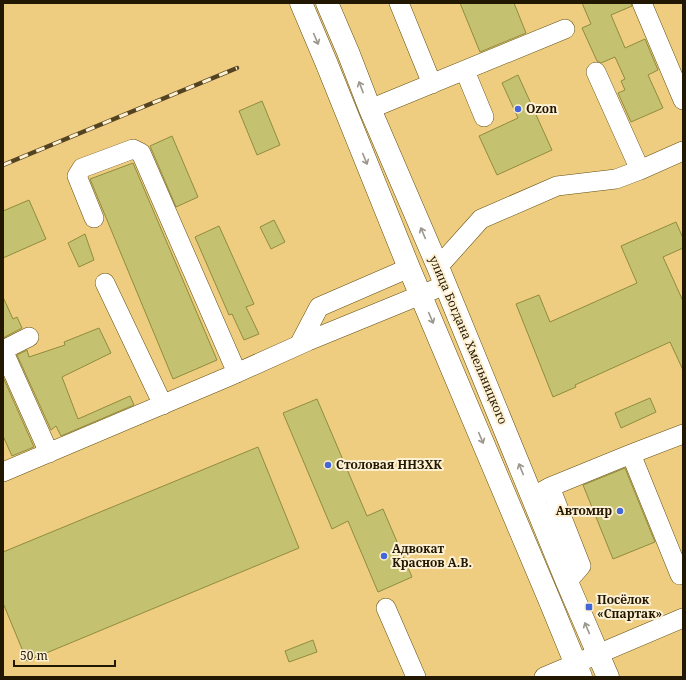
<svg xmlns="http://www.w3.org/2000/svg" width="686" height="680" font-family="'Noto Serif',serif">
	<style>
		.building { fill: #c4c171; stroke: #908c3c }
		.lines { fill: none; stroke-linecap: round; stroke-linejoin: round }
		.minor-casing { stroke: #654e0f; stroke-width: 20 }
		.highway-casing { stroke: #654e0f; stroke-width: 23 }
		.minor { stroke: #fff; stroke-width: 19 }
		.highway { stroke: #fff; stroke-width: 22 }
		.rail-casing { stroke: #534320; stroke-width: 4.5 }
		.rail { stroke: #fef0d3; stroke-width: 3; stroke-dasharray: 9; stroke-linecap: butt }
		.oneway { stroke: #9c978d }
		.poi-dot { fill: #4167d9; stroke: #fef0d3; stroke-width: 1.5 }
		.labels { text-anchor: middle; stroke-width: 4; stroke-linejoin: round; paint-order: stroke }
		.poi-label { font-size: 12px; font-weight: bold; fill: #221802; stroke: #fef0d3; text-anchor: start }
		.street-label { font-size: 12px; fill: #221802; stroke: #fef0d3 }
	</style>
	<rect width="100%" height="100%" fill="#eecd80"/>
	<!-- building -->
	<path class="building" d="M460 3H514L526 33 480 52Z
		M582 3H631L632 6 611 15 625 48 645 39 658 70 648 75 663 108 631 122 618 93 625 90 621 81 625 79 615 57 601 63 597 61 582 28 591 24Z
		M518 75 552 150 497 175 479 136 518 118 502 83Z
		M262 101 280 145 257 155 239 111Z
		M172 136 198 197 176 207 150 146Z
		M133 163 217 360 173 379 90 179Z
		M29 200 46 239 3 258V211Z
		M274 220 285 242 271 249 260 227Z
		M676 222 683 238V248L663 257 683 301V370L670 342 575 385 576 387 553 397 516 304 539 295 550 322 637 283 621 246Z
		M219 226 254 304 246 307 259 334 244 340 232 314 229 315 195 237Z
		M85 234 94 260 79 267 68 243Z
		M3 297 13 319 17 317 22 328 3 338Z
		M99 328 111 353 62 377 78 419 130 396 134 405 61 436 56 426 51 430 17 355 27 350 29 357 65 345 64 342Z
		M3 377 34 447 12 456 3 436Z
		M650 398 656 412 621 428 615 413Z
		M317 399 367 516 383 509 412 577 378 592 348 521 332 529 283 413Z
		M258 447 299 548 27 661 3 603V552Z
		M625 468 655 542 613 559 583 485Z
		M313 640 317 652 289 662 285 651Z"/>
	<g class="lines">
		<!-- minor casing -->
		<g class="minor-casing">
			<path id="minor" d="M399 3 432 84
				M642 3 683 100
				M465 71 484 117
				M370 109 565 29
				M640 170 683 151
				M94 218 77 176 82 168 133 149 141 153 237 373
				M438 267 481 219 557 186 616 179 640 170 596 72
				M105 283 163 405
				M29 337 3 350 49 453
				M299 345 319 307 409 268
				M631 454 680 575 683 574
				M3 472 230 376 308 341 445 285
				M550 487 581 566 567 582
				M532 497 550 487 631 454 683 434
				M386 608 416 677
				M544 677 683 618"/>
		</g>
		<!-- highway casing -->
		<g class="highway-casing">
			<path id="highway" d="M301 3 326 62 409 268 421 296 549 599 581 677
				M327 3 348 52 370 109 438 267 567 582 608 677"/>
		</g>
		<!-- minor -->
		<use href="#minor" class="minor"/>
		<!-- highway -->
		<use href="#highway" class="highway"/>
		<!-- rail casing -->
		<g class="rail-casing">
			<path id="rail" d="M3 165 237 68"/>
		</g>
		<!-- rail -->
		<use href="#rail" class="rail"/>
	</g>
	<!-- one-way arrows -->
	<defs><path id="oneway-shaft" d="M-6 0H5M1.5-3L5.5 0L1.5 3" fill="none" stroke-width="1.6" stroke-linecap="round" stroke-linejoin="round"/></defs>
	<g class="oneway">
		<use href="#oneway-shaft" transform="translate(316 39) rotate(67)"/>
		<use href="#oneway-shaft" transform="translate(361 87) rotate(-111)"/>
		<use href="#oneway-shaft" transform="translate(365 159) rotate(68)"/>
		<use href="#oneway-shaft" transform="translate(423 233) rotate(-113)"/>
		<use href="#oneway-shaft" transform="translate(431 318) rotate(67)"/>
		<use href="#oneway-shaft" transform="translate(481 438) rotate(67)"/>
		<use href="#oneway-shaft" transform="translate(521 469) rotate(-112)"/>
		<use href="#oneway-shaft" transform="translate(587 628) rotate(-113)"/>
	</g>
	<!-- markers -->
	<g class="poi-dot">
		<circle cx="518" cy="109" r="4"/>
		<circle cx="328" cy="465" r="4"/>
		<circle cx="620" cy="511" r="4"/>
		<circle cx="384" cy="556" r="4"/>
		<rect x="585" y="603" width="8" height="8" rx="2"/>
	</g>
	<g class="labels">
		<!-- poi labels -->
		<g class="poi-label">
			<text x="526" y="113">Ozon</text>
			<text x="336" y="469">Столовая ННЗХК</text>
			<text x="612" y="515" text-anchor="end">Автомир</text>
			<text x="392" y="553">Адвокат<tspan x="392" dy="14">Краснов А.В.</tspan></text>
			<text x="597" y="604">Посёлок<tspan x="597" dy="14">«Спартак»</tspan></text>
		</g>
		<!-- street labels -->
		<g class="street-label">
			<text transform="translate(468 340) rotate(67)" y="4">улица Богдана Хмельницкого</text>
		</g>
	</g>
	<!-- border -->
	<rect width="686" height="680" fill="none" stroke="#221802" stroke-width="8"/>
	<!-- scale -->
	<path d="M14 660v6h101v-6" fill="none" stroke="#221802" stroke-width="2"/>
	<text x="20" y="660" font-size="12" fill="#221802" stroke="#fef0d3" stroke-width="3" paint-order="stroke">50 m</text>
</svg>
